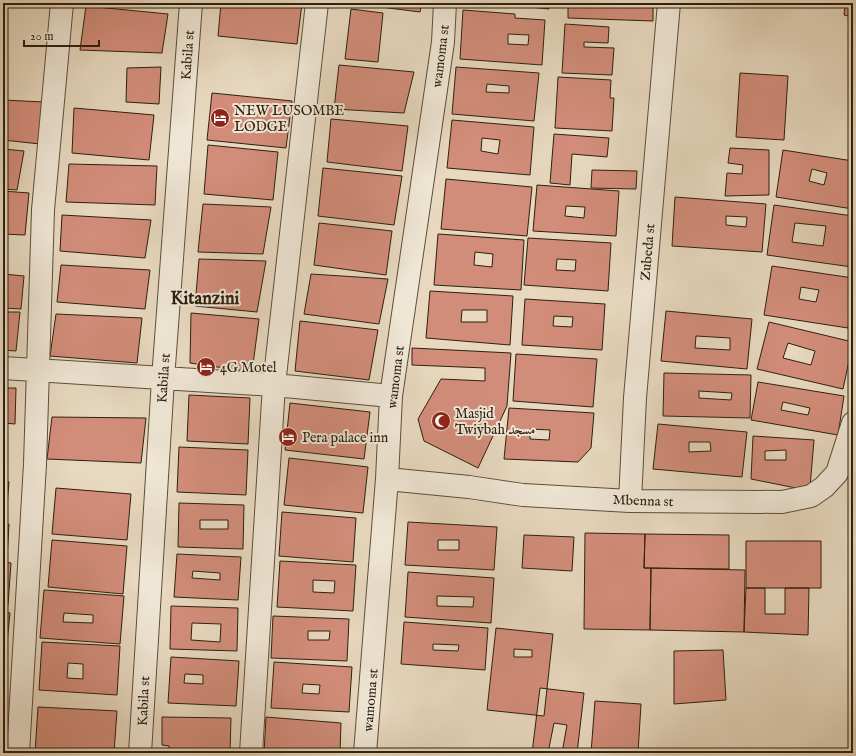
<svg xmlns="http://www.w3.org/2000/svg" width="856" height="756" font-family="'IM FELL English',Amiri,serif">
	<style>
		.building { fill: #d28d7a; stroke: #2d200f; fill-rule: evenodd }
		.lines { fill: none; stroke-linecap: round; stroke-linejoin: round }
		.street-casing { stroke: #5c4e3b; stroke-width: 24 }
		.street { stroke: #efe6d5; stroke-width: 22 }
		.labels { text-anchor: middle; stroke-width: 4; stroke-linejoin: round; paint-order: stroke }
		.street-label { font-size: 14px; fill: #2d200f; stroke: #efe6d5 }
		.poi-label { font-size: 14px; fill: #2d200f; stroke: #efe6d5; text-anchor: start }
		.district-label { font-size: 18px; font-weight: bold; fill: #2d200f; stroke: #efe6d5 }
	</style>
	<rect width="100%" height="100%" fill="#e7d8bf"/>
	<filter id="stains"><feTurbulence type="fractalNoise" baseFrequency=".005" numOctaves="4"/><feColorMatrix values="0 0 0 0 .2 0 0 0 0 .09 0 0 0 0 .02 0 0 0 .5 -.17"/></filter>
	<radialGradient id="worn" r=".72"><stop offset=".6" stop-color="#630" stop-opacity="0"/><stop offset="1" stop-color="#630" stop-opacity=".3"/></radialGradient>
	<!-- building -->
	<path class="building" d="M221 3H302L297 44 218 36Z
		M349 3H422L420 12Z
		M490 3H549V9Z
		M568 3H653V21L568 18Z
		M829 3H853V17L844 15 845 6Z
		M86 6 168 14 162 53 80 50Z
		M351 9 383 13 378 62 345 59Z
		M463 10 515 14V18L545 20 542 65 460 59ZM508 34 529 35 528 45 508 44Z
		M565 24 609 27 608 43 584 42V47L614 48 612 75 562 73Z
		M339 65 414 72 404 113 334 109Z
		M161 67 159 104 126 102 127 68Z
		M456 67 539 73 534 121 452 114ZM487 84 509 86V93L486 92Z
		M740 73 788 76 784 140 736 137Z
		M558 77 611 80 610 98H614L612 131 555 128Z
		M212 93 292 101 286 148 207 140Z
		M3 100 44 102 40 144 3 140Z
		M74 108 154 115 149 160 72 153Z
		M331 119 408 126 402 171 327 162Z
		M452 120 534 127 530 175 447 168ZM482 138 500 140 498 154 481 151Z
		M554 134 609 138 607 157 572 154 570 185 550 183Z
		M208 145 278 152 273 200 204 194Z
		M730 148 769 150V195L725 196 727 173 742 174 743 165 728 163Z
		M3 149 24 151 17 190 3 189Z
		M783 150 853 161V209L776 197ZM812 169 827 173 824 185 809 181Z
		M69 164 157 166 155 205 66 202Z
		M323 168 402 176 394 225 318 216Z
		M592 170 637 171 636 189 591 188Z
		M446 179 532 187 527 236 441 229Z
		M537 185 619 191 616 236 533 231ZM566 206 585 207 584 218 565 216Z
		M3 191 29 193 25 235 3 234Z
		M675 197 766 204 762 252 672 246ZM726 216 747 217 746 227 726 225Z
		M203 204 271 207 263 254 198 252Z
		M774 205 853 216 852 267 767 255ZM795 223 826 226 823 246 792 242Z
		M62 215 151 220 145 258 60 251Z
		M319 223 392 231 386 275 314 265Z
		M438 234 524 240 521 290 434 285ZM475 252 493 254 492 267 474 265Z
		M528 238 611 243 608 291 524 285ZM557 259 576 260 575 271 556 270Z
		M199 259 266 261 257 312 195 306Z
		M61 265 150 270 145 309 57 302Z
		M772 266 853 278V296L848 328 764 315ZM801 287 819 290 816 302 799 299Z
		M3 274 24 276 21 309 3 308Z
		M311 274 388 279 379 324 304 314Z
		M430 291 513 296 510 345 426 338ZM462 310H487V322H461Z
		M525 299 605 304 602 350 522 345ZM554 316 573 317 572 327 553 326Z
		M666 311 752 319 747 369 661 361ZM696 336 730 338V350L695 348Z
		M3 312H20L16 351 3 350Z
		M191 313 259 319 252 372 190 363Z
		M56 314 142 318 137 363 50 356Z
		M300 321 378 330 369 380 295 371Z
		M769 322 853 342 843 389 757 369ZM788 343 815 351 811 365 783 358Z
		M412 348 511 353 507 406 478 468 424 441 418 419 441 379 485 381V368L412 365Z
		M516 354 597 359 593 407 513 401Z
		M664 373 751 375 750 418 663 416ZM699 391 732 393 731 400 699 398Z
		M758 382 844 396 838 435 751 420ZM783 402 810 408 808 415 781 410Z
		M3 388H16L15 424 3 423Z
		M189 395 250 398 248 444 187 441Z
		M290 403 370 412 364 459 285 450Z
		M509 408 594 413 591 448 578 462 504 459ZM530 429 550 430 549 440 530 439Z
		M52 417 146 418 141 463 47 459Z
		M658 424 747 432 742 477 653 469ZM689 442H710L711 451 689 452Z
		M753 436 814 440 810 487 801 489 751 479ZM786 450V460H765V451Z
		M179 447 248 450 246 495 177 492Z
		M289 458 368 467 363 513 284 505Z
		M3 481 9 482 6 516 3 515Z
		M56 488 131 494 127 540 52 534Z
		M179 503 244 505 243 549 178 547ZM200 520H228V529H200Z
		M282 512 356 518 353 562 279 556Z
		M408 522 497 527 494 570 405 565ZM438 540H459V550H438Z
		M3 524H9L7 558H3Z
		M585 533 645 534 644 568H651L650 630 584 629Z
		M645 534 729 535V569L644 568Z
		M524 535 574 537 572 571 522 568Z
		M52 540 127 546 123 594 48 587Z
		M746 541H821V588H746Z
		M177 554 241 557 238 600 174 597ZM193 571 220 573V580L192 578Z
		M280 561 356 565 353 611 277 607ZM313 580 335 581 334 593 313 592Z
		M3 562 11 563 8 605H3Z
		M651 568 745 570 744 632 650 630Z
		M408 572 494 578 491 623 405 617ZM437 596 474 597 473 607 437 606Z
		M746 588H765V614H785V588H809L808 635 744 632Z
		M44 590 124 596 120 644 40 638ZM64 613 93 615V623L63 622Z
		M171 606 238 608 237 651 170 649ZM192 623 221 624 220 642 191 640Z
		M3 612 10 613 4 673 3 672Z
		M273 616 349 619 347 661 271 658ZM308 631H330L329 640H308Z
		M404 622 488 628 485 670 401 664ZM433 644 459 645 458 651 433 650Z
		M496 628 553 634 544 716 487 710ZM514 649 532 650V657H514Z
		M42 642 120 646 117 695 39 690ZM68 663 83 664V679L67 678Z
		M723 650 726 700 674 704V651Z
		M171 657 239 661 236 706 168 703ZM185 674 203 675V684L184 683Z
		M274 662 352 667 349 712 271 708ZM303 684 320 685 319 694 302 693Z
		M540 688 584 693 577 753H562L567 725 554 723 548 753H532Z
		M595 701 641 704 638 753H591Z
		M38 707 117 711 114 753H35Z
		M162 717 231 718 230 753H169V746L162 745Z
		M266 717 341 723 340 753H264Z"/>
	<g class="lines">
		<!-- street casing -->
		<g class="street-casing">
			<path id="street" d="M3 368 274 385 391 396
				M387 479 469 487 523 495 630 501 782 502 811 496 824 487 837 473 853 423
				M630 501 635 398 669 3
				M18 753 35 464 43 210 62 3
				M140 753 163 379 191 3
				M251 753 274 385 317 3
				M365 753 387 479 391 396 443 42 445 3"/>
		</g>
		<!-- street -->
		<use href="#street" class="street"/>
	</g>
	<!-- icons -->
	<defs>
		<g id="hotel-disc" transform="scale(1)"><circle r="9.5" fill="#8f2418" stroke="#efe6d5"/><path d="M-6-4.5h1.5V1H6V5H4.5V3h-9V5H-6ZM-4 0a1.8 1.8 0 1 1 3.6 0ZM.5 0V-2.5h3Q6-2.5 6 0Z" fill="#fff"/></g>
		<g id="mosque-disc" transform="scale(1)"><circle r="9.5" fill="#8f2418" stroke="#efe6d5"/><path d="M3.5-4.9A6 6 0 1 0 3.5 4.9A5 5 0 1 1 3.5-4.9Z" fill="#fff"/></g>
	</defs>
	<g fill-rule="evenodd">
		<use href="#hotel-disc" x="220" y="118"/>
		<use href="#hotel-disc" x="206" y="367"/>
		<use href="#mosque-disc" x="441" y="421"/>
		<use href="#hotel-disc" x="288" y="437"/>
	</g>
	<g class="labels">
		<!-- street labels -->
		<g class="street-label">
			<text transform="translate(187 55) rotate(-86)" y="5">Kabila st</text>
			<text transform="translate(440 56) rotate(-83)" y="5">wamoma st</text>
			<text transform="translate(647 252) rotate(-85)" y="5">Zubeda st</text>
			<text transform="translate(395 377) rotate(-83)" y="5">wamoma st</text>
			<text transform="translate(163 378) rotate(-86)" y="5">Kabila st</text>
			<text transform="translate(643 500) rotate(2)" y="5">Mbenna st</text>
			<text transform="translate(370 700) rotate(-85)" y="5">wamoma st</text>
			<text transform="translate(143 701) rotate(-87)" y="5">Kabila st</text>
		</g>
		<!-- poi labels -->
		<g class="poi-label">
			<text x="234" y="115">NEW LUSOMBE<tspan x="234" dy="16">LODGE</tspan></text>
			<text x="220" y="372">4G Motel</text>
			<text x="455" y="418">Masjid<tspan x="455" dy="16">Twiybah مسجد</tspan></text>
			<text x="302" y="442">Pera palace inn</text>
		</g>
		<!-- district labels -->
		<g class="district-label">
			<text x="205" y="304">Kitanzini</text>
		</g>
	</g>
	<!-- margin -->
	<rect width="856" height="756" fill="none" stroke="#e7d8bf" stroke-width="16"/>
	<rect x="4" y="4" width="848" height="748" fill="none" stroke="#2d200f" stroke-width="2"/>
	<rect x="8" y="8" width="840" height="740" fill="none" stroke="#2d200f"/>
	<!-- scale -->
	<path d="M24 40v6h75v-6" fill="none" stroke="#2d200f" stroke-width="2"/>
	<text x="30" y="40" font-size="12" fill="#2d200f" stroke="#efe6d5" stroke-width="3" paint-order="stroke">20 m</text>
	<rect width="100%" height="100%" filter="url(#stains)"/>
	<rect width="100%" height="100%" fill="url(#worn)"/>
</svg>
